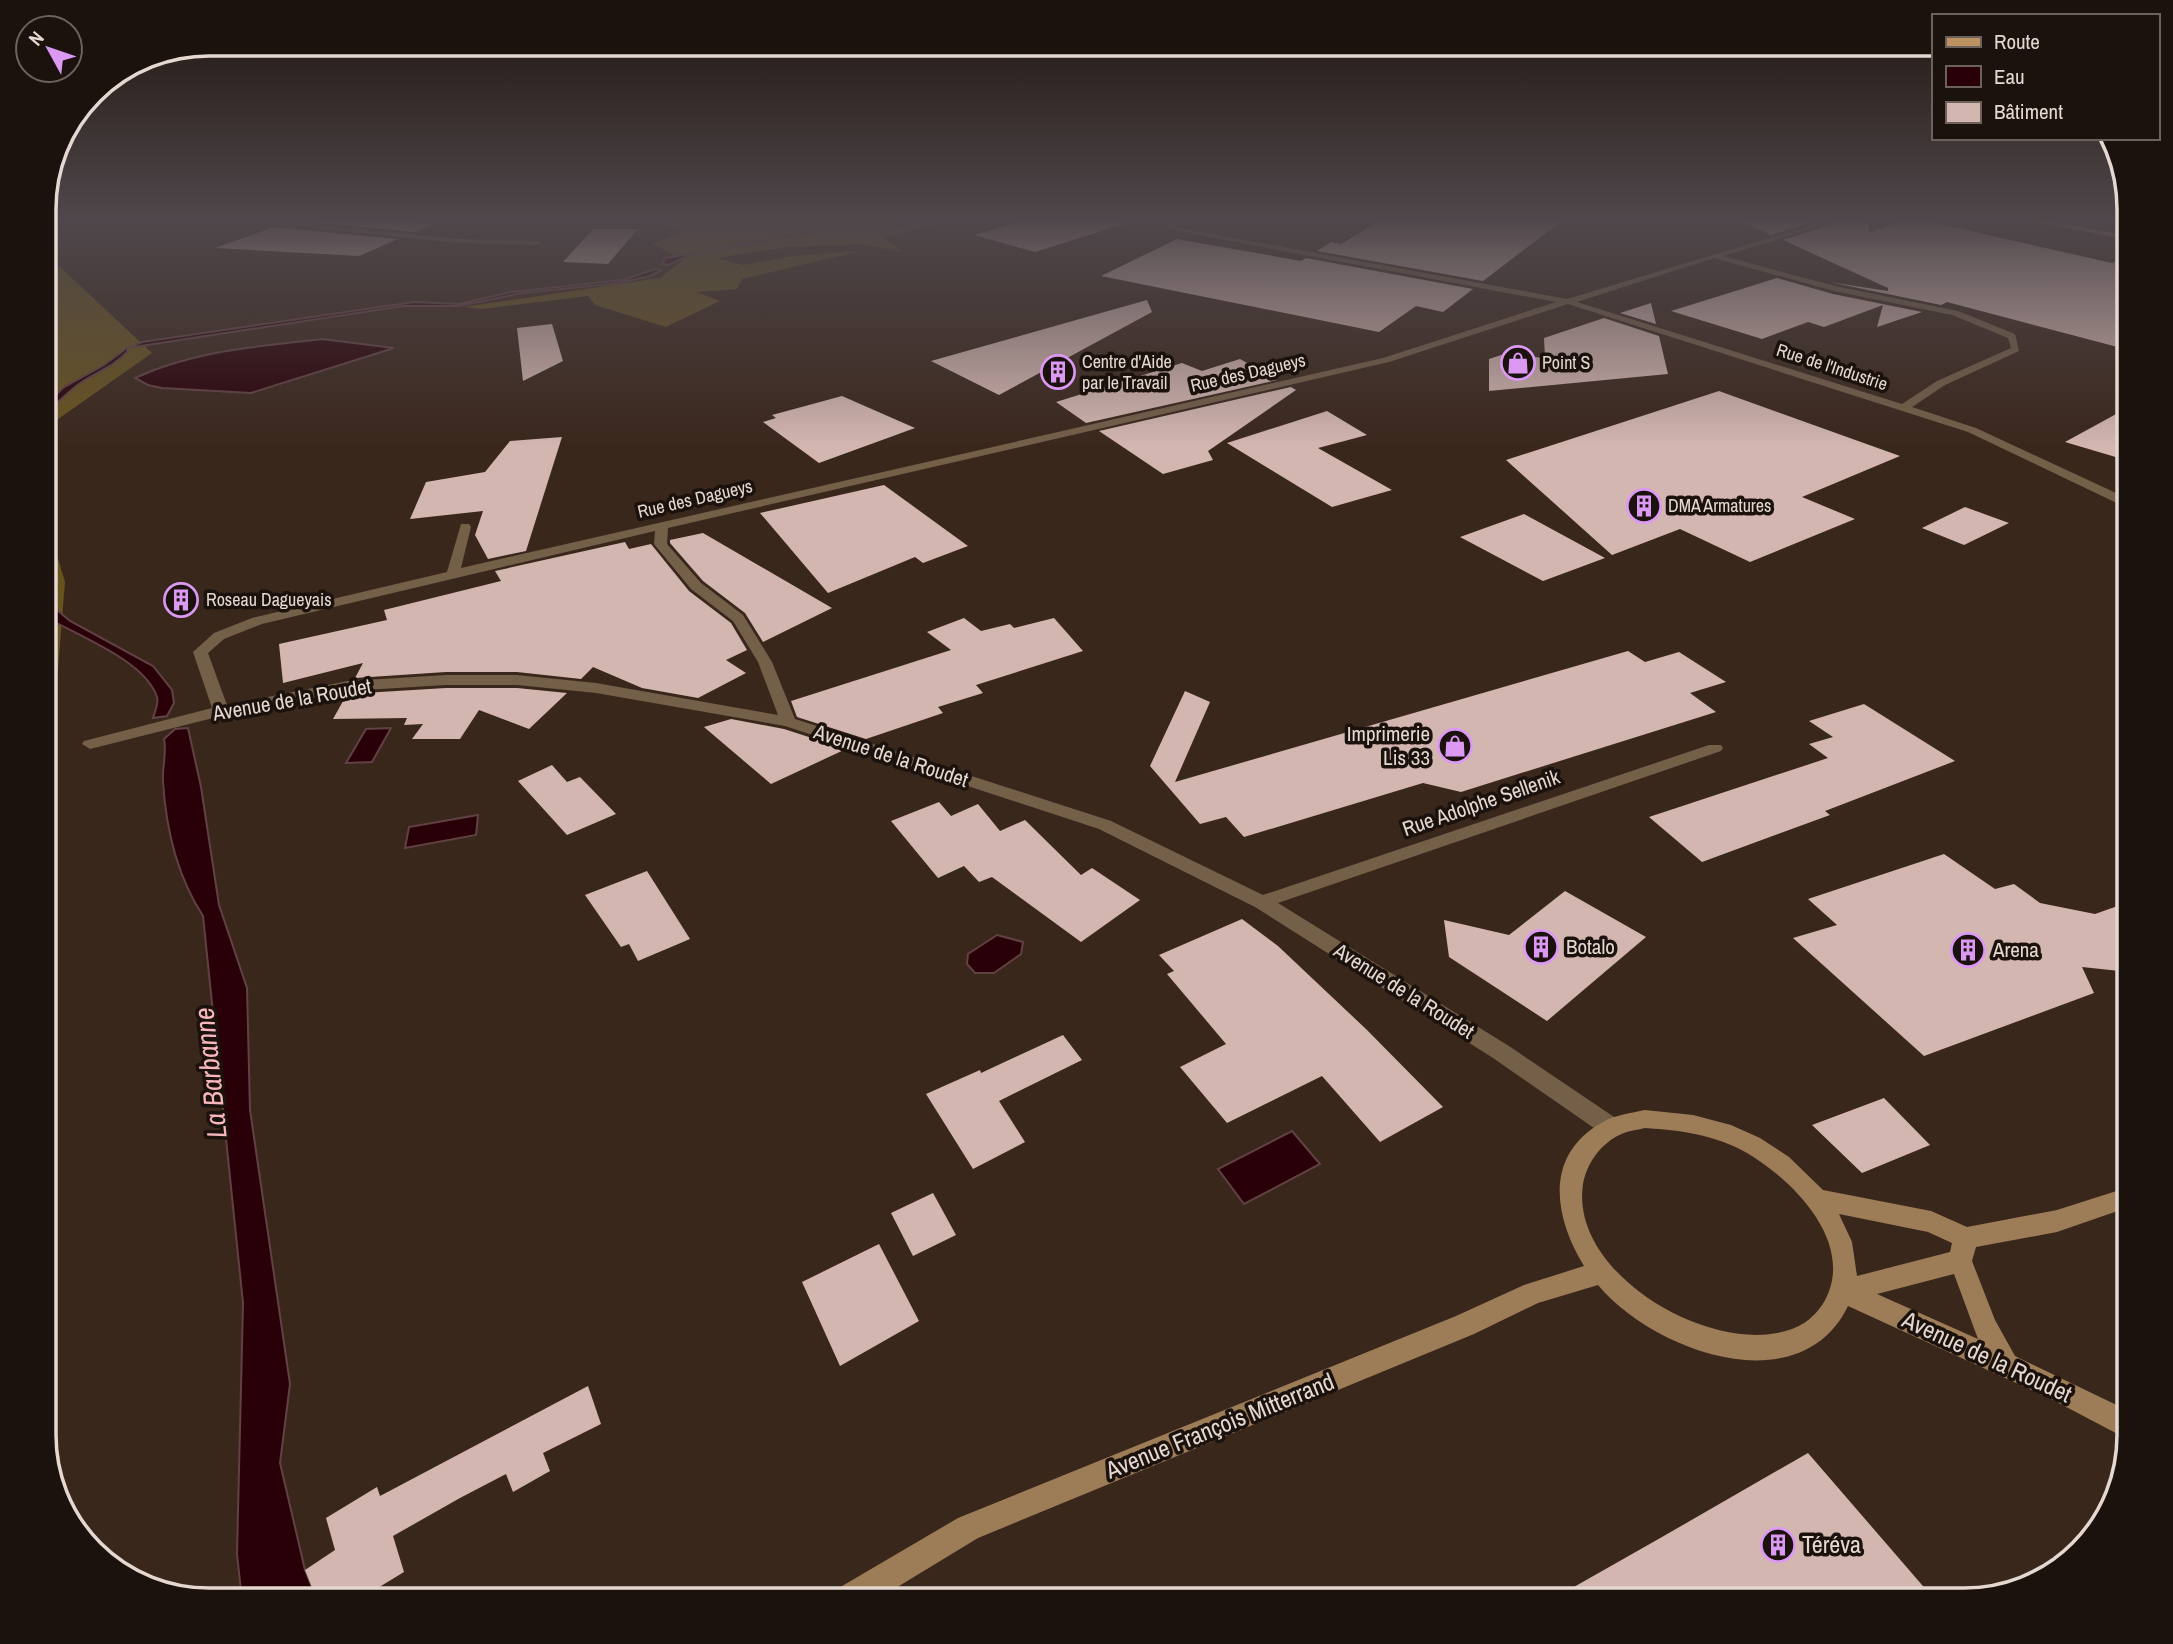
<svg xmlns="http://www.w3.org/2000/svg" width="2173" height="1644" font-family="'Archivo Narrow',sans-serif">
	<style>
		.forest { fill: #68531e }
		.water { fill: #290007; stroke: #614144; stroke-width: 2 }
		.building { fill: #d3b6b0 }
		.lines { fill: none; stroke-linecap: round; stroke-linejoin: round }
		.street { fill: #745f49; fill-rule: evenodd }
		.secondary { fill: #9d7c58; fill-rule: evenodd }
		.primary { fill: #bc9263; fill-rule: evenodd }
		.labels { text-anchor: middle; stroke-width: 7; stroke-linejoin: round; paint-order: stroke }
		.far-poi-label { font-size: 18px; fill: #e5d8d1; stroke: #1b120d; text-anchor: start }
		.far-street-label { font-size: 18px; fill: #e5d8d1; stroke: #1b120d }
		.street-label { font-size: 21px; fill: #e5d8d1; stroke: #1b120d }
		.poi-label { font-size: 21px; fill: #e5d8d1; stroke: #1b120d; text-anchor: start }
		.near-street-label { font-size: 24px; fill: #e5d8d1; stroke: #1b120d }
		.near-poi-label { font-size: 24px; fill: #e5d8d1; stroke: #1b120d; text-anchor: start }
		.near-water-label { font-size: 28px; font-style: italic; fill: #f8b7bd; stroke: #1b120d }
		.rim { fill: none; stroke: #e5d8d1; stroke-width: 3.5 }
	</style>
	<rect width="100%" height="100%" fill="#3a271c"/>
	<!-- forest -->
	<path class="forest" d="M652 217H958L884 239 903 252 858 244 787 247 716 258 743 265 799 255 861 251 742 279 737 289 697 292 720 301 666 327 595 305 588 296 482 309 464 307 660 278 683 260 653 244 681 232Z
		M44 252 152 353 44 429Z
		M44 512 65 582 49 780 44 781Z"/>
	<!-- water -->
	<path class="water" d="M917 217H948L900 227 822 231 687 256 669 265 661 264 666 258 687 254 823 229 896 226Z
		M655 269 662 270 650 276 619 283 522 293 458 306H403L127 348 128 351C113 368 93 373 76 386 65 395 57 405 44 411V406L64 387 104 365 127 348 142 342 414 302 459 304 511 292 623 280Z
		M322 339 394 348 251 393 162 388 148 385 135 378C196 350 256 347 322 339Z
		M44 599 70 621 153 666 172 690 174 703 167 716 153 718C155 711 159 703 157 697 145 660 76 635 44 616Z
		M188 728 201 787 219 905 247 988 250 1110 290 1384 280 1463 305 1570 317 1600H242L237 1554 243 1303 203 916C177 876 166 829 163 782 162 767 167 753 164 739L175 729Z
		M391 728 372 762 346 763 366 729Z
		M478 815 476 835 405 848 409 827Z
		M997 935 1023 942 1021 954 994 973H975L967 964 968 954Z
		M1292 1131 1320 1164 1244 1204 1218 1169Z"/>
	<!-- building -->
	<path class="building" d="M301 217H412V220L405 222 433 225 415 232 292 220Z
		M1036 217H1123L1124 224 1035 252 974 235Z
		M1386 217H1567L1483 281 1317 251 1331 242 1341 244Z
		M1732 217H1830L1771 235Z
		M1854 217H1867L1869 232 1913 218 2112 263 2129 256V350L1947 302 1941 305 1829 282 1888 291V288L1783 240Z
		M274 227 398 239 359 256 215 248Z
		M593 229H638L608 264 563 262Z
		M1177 239 1301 261 1306 258 1473 289 1443 312 1416 306 1379 332 1101 276Z
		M1777 278 1833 294 1922 312 1877 327 1883 305 1824 327 1808 322 1762 339 1671 311Z
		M1147 300 1152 312 999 395 931 361Z
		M1651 303 1656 324 1620 313Z
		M1604 318 1659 336 1668 374 1489 391V359L1504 354 1545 358 1544 338Z
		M552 324 563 361 523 381 517 328Z
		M1240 359 1277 380 1086 423 1056 402 1182 363 1202 371Z
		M1291 387 1296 390 1208 451 1213 460 1163 474 1099 431Z
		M1719 391 1900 456 1802 497 1855 519 1750 562 1680 529 1612 555 1506 460Z
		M842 396 915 428 819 463 763 422 776 418 772 415Z
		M2129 407V461L2065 442Z
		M1327 411 1367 435 1318 448 1392 490 1332 507 1227 443Z
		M562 437 526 551 488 559 475 535 483 511 410 519 426 482 485 472 510 441Z
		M884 485 968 546 923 563 915 557 828 593 760 513Z
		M1965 507 2009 523 1964 545 1922 528Z
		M1524 514 1605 558 1543 581 1460 537Z
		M703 533 832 608 763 642 745 613 703 581 670 543V540Z
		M625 542 629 549 651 544 689 591 731 623 747 650 726 660 746 673 698 698 642 688 593 667 581 679 517 672H446L355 678 363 663 283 683 279 644 387 620 384 610 501 581 495 571Z
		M964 618 981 631 1010 624 1014 628 1054 618 1083 651 976 685 983 693 938 707 943 713 866 739 797 717 791 701 951 650 927 632Z
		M1628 651 1645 662 1679 652 1726 682 1690 693 1716 712 1461 792 1423 783 1244 837 1226 817 1200 824 1150 766 1185 691 1210 702 1175 782Z
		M446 688H517L567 693 529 729 479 710 460 739H412L423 724 404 725 407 718 333 719 347 694Z
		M1864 704 1955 761 1825 811 1830 815 1702 862 1649 817 1828 758 1809 744 1833 737 1809 721Z
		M731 719 784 729 846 749 771 784 704 727Z
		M552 765 567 782 580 777 616 814 567 835 518 781Z
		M939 802 951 816 978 804 1000 831 1025 820 1081 875 1092 868 1140 900 1081 942 992 877 979 882 964 866 938 878 891 821Z
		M1944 854 1995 889 2014 884 2040 903 2095 914 2129 902V972L2082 967 2094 993 1924 1056 1793 938 1837 925 1808 899Z
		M647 871 690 939 638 961 629 944 621 947 585 895Z
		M1565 891 1646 937 1547 1021 1449 957 1444 920 1509 935Z
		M1242 919 1278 946 1367 1030 1443 1107 1380 1142 1322 1076 1227 1123 1180 1067 1226 1044 1167 974 1174 971 1159 955Z
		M1063 1035 1082 1060 999 1101 1025 1142 973 1169 926 1094 980 1070 981 1073Z
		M1884 1098 1930 1145 1862 1173 1812 1125Z
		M933 1193 956 1235 913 1256 891 1213Z
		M879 1244 919 1321 840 1366 802 1282Z
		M588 1386 601 1424 543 1453 550 1471 513 1492 506 1474 460 1498 393 1536 404 1572 358 1600H317L305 1570 335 1550 326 1518 377 1487 380 1496Z
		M1808 1453 1935 1600H1551L1662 1537Z"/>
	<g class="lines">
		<!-- street -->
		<path class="street" d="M203 217H231L460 239 537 241 541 243 537 245 460 243Z
			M1186 217H1197L1174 227 1567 299 1839 217H1851L1723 256 1835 286 1958 311 2015 334 2019 351 1945 385 1912 407 1976 428 2129 499V508L2125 507 1968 432 1568 304 1389 362 668 528 667 544 701 583 743 615 772 662 795 719 1111 821 1263 895 1709 745H1721L1723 748 1721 751 1278 903 1509 1046 1620 1121 1623 1128 1620 1135 1612 1137 1604 1135 1493 1058 1255 907 1099 829 785 726 596 693 517 685H446L348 691 221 716 90 749 82 744 84 741 212 708 193 652 214 633 252 618 447 572 461 524H469L471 527 461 568 1383 358 1556 302 1166 229 1168 223ZM1714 258 1834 291 1952 315 2008 338 2011 348 1937 381 1902 404 1577 302ZM655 531 654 544 691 589 733 621 758 662 778 715 596 683 517 675H446L348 681 227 705 208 653 224 639 262 624Z"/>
		<!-- secondary -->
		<path class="secondary" d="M1645 1110 1693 1115 1731 1125 1760 1138 1789 1157 1823 1190 1931 1211 1967 1227 2057 1210 2129 1187V1207L2057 1232 1976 1247 1972 1261 1995 1320 2015 1356 2129 1411V1440L2053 1400 1848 1306C1800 1405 1653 1351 1598 1285L1538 1303 1474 1334 978 1538 876 1600H833L837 1589 958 1518 1456 1316 1524 1285 1584 1266C1554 1217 1543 1155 1603 1122 1615 1115 1631 1113 1645 1110ZM1645 1128C1680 1130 1716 1135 1747 1153 1793 1180 1857 1244 1824 1302 1812 1321 1798 1329 1777 1333 1700 1348 1570 1271 1583 1184 1587 1163 1600 1145 1619 1135 1627 1131 1637 1130 1645 1128ZM1839 1214 1928 1232 1952 1243 1950 1252 1857 1276 1852 1242ZM1954 1274 1978 1339 1877 1294Z"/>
		<!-- primary -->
		<path class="primary" d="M2010 217H2026L2129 236V240Z"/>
	</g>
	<!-- sky -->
	<linearGradient id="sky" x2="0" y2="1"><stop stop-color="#20150f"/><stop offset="0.49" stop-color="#4f474b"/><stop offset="1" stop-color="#4f474b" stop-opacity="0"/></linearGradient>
	<rect width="2173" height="447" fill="url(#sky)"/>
	<!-- icons -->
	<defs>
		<g id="shop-ring" transform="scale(1.75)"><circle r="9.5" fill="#1b120d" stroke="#dc99f4" stroke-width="1.5"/><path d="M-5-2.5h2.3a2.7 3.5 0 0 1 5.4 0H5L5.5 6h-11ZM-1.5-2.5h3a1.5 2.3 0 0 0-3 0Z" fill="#dc99f4"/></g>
		<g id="building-ring" transform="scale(1.75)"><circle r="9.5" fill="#1b120d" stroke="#dc99f4" stroke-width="1.5"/><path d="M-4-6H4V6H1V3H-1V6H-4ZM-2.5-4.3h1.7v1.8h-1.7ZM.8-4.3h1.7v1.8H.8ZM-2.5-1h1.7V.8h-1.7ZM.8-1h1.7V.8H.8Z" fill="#dc99f4"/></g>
	</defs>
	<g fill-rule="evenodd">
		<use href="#shop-ring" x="1518" y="363"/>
		<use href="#building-ring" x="1058" y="372"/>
		<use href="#building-ring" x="1644" y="506"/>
		<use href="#building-ring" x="181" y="600"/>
		<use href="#shop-ring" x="1455" y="746"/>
		<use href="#building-ring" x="1541" y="947"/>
		<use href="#building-ring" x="1968" y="950"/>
		<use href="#building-ring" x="1778" y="1545"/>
	</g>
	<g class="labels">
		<!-- far-poi labels -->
		<g class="far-poi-label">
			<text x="1082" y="368">Centre d'Aide<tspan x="1082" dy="21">par le Travail</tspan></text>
			<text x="1542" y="369">Point S</text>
			<text x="1668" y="512">DMA Armatures</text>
			<text x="206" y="606">Roseau Dagueyais</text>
		</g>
		<!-- far-street labels -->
		<g class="far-street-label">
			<text transform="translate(1832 367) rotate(18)" y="6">Rue de l'Industrie</text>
			<text transform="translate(1248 373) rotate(-13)" y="6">Rue des Dagueys</text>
			<text transform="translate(695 499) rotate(-13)" y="6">Rue des Dagueys</text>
		</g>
		<!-- street labels -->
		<g class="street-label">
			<text transform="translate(292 700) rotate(-10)" y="7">Avenue de la Roudet</text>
			<text transform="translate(891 756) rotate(18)" y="7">Avenue de la Roudet</text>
			<text transform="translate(1481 803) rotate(-19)" y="7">Rue Adolphe Sellenik</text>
			<text transform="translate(1404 991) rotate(32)" y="7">Avenue de la Roudet</text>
		</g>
		<!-- poi labels -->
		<g class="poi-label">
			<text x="1430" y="741" text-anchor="end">Imprimerie<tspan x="1430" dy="24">Lis 33</tspan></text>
			<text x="1566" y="954">Botalo</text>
			<text x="1993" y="957">Arena</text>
		</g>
		<!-- near-street labels -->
		<g class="near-street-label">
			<text transform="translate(1987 1357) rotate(25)" y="8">Avenue de la Roudet</text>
			<text transform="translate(1220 1426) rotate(-22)" y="8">Avenue François Mitterrand</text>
		</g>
		<!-- near-poi labels -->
		<g class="near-poi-label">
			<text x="1802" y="1553">Téréva</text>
		</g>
		<!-- near-water labels -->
		<g class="near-water-label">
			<text transform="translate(210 1073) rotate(-96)" y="10">La Barbanne</text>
		</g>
	</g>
	<!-- crop -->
	<path d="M0 0H2173V1644H0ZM209 56H1964A153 153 0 0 1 2117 209V1435A153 153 0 0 1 1964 1588H209A153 153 0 0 1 56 1435V209A153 153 0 0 1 209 56Z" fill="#1b120d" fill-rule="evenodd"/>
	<path class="rim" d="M209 56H1964A153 153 0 0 1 2117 209V1435A153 153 0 0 1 1964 1588H209A153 153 0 0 1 56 1435V209A153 153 0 0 1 209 56Z"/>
	<!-- legend -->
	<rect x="1932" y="14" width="228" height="126" fill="#1b120d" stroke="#6c615b" stroke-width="2"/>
	<rect x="1946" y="37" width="35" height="10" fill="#bc9263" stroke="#6c615b" stroke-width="2"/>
	<text x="1994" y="49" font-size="21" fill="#e5d8d1">Route</text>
	<rect x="1946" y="66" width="35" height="21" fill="#290007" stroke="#6c615b" stroke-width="2"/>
	<text x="1994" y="84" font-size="21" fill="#e5d8d1">Eau</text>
	<rect x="1946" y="102" width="35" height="21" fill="#d3b6b0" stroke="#6c615b" stroke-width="2"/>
	<text x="1994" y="119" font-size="21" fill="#e5d8d1">Bâtiment</text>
	<!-- north arrow -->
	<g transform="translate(49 49) rotate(310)"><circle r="33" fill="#1b120d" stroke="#6c615b" stroke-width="2"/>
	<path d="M0-5L12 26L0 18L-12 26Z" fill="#dc99f4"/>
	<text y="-10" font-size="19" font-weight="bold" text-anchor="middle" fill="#e5d8d1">N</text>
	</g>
</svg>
